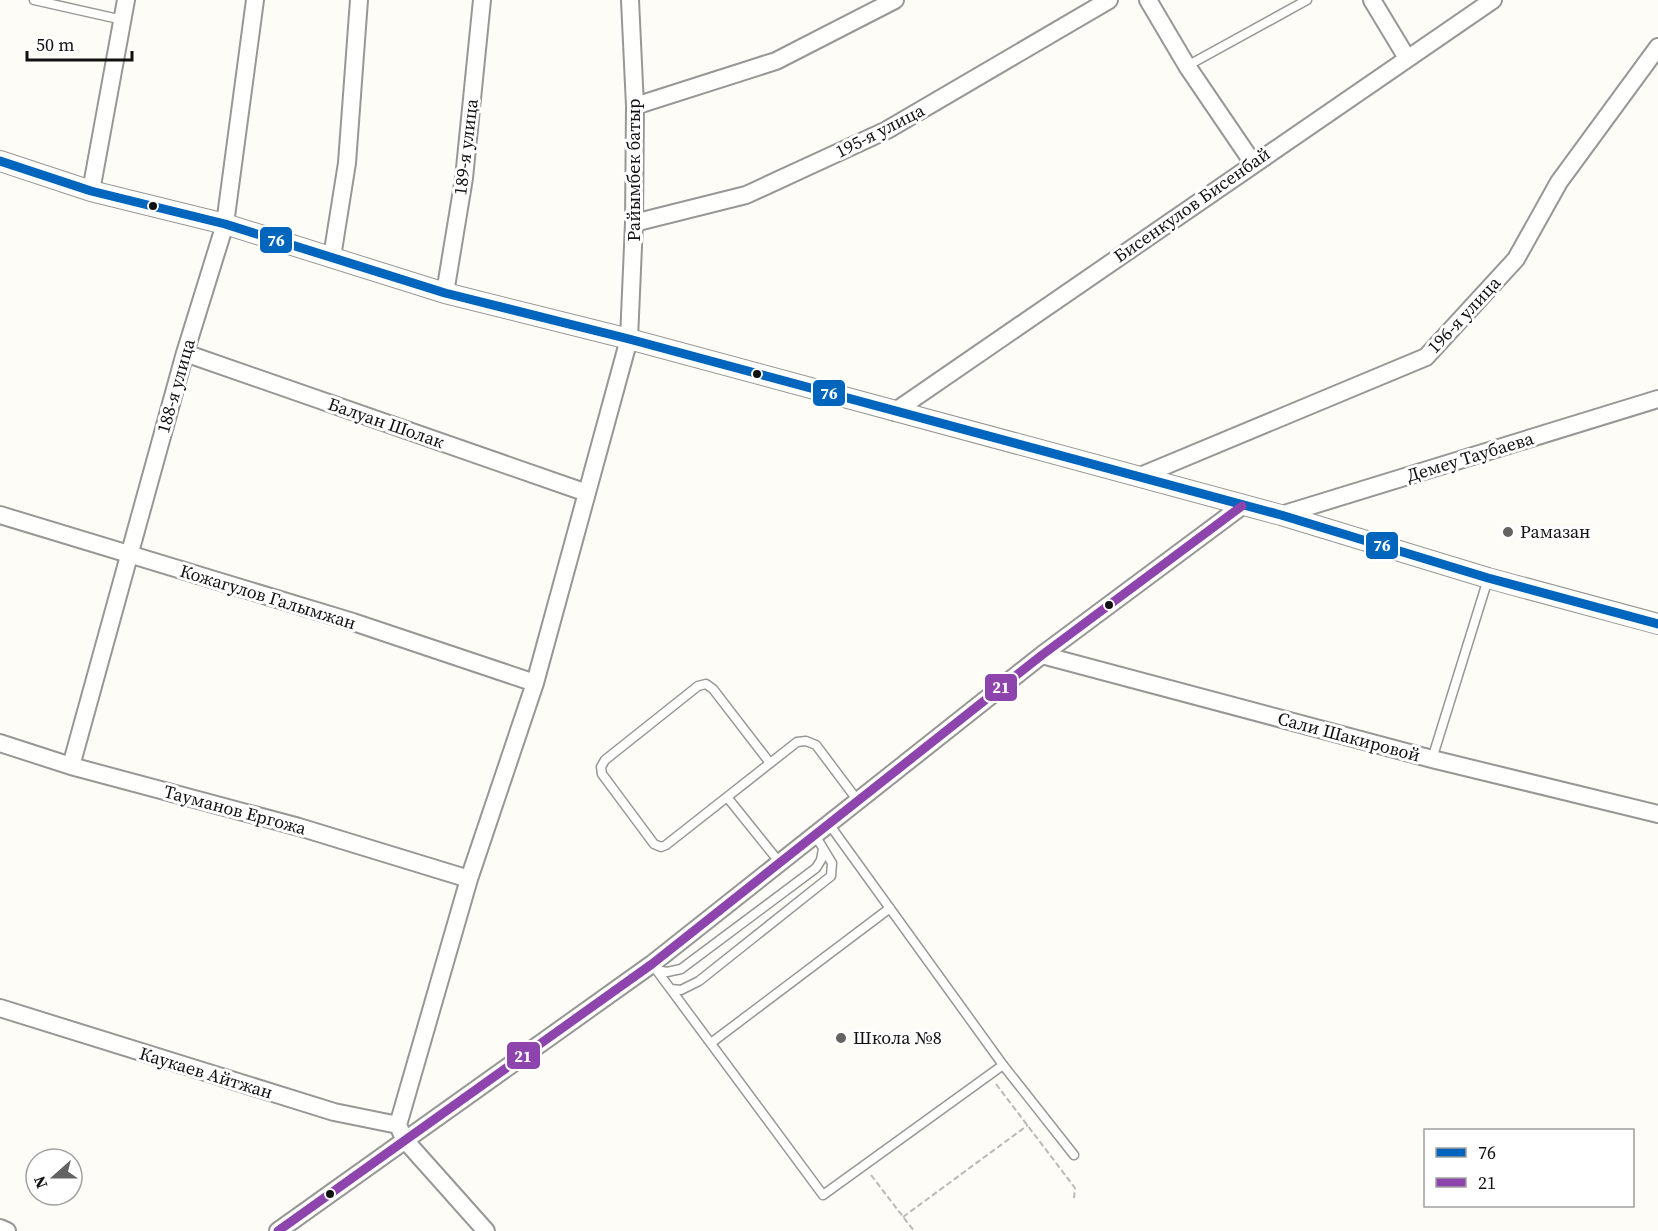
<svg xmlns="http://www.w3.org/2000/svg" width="1658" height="1231" font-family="'Source Serif 4',serif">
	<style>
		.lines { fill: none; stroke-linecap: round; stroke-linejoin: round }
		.service-casing { stroke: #979795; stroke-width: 11 }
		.minor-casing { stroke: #979795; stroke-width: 20 }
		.tertiary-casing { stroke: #979795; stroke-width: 22 }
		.path { stroke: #b9b9b8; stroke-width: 2; stroke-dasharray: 6 3; stroke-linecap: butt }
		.service { stroke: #fffffe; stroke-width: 8 }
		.minor { stroke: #fffffe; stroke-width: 16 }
		.tertiary { stroke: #fffffe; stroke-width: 20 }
		.bus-1-casing { stroke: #fff; stroke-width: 14 }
		.bus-2-casing { stroke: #fff; stroke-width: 14 }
		.bus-1 { stroke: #0065bd; stroke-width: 9 }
		.bus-2 { stroke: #8e44ad; stroke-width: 9 }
		.bus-dot { fill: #111; stroke: #fff; stroke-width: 2 }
		.poi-dot { fill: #646362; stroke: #fff; stroke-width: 2 }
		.labels { text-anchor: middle; stroke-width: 6; stroke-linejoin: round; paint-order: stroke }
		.street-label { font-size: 18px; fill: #111; stroke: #fff }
		.poi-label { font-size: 18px; fill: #111; stroke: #fff; text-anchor: start }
		.line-badge { stroke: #fff; stroke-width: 2 }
		.badge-label { font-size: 16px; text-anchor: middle; font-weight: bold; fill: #fff }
	</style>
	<rect width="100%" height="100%" fill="#fdfcf7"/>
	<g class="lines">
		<!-- service casing -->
		<g class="service-casing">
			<path id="service" d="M34 0 123 20
				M1187 66 1307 0
				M1432 759 1488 579
				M770 763 713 689 706 684 698 686 605 760 601 767 602 774 654 844 661 847 666 845 797 742 806 741 816 745 858 801
				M727 797 780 863
				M652 964 823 1195 1003 1065 829 824
				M656 970 667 972 681 969 816 868 821 860 823 849
				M671 989 681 990 699 981 831 876 832 863 815 835
				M711 1043 890 908
				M1003 1065 1074 1155"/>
		</g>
		<!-- minor casing -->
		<g class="minor-casing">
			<path id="minor" d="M1148 0 1187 66 1253 163
				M1372 0 1407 58
				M635 106 776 61 895 0
				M91 191 126 0
				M634 223 746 195 887 130 1109 0
				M332 257 347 163 359 0
				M445 293 464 178 482 0
				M185 353 587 493
				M894 412 1493 0
				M1138 477 1426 357 1516 259 1559 182 1658 47
				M0 515 353 622 535 683
				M1281 515 1658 399
				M1042 655 1432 759 1658 814
				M0 743 71 766 299 827 469 879
				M71 766 185 353 225 224 255 0
				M0 1008 334 1112 398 1125 404 1139 486 1231
				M398 1125 469 879 535 683 629 339 634 223 635 106 630 0
				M0 1228 7 1231
				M278 1231 652 964 1042 655 1242 506"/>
		</g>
		<!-- tertiary casing -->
		<g class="tertiary-casing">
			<path id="tertiary" d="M0 161 91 191 225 224 445 293 629 339 1281 515 1488 578 1658 624"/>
		</g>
		<!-- path -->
		<path class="path" d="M996 1084 1075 1188 1074 1198
			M871 1175 914 1231
			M903 1217 1028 1125"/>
		<!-- service -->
		<use href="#service" class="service"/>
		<!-- minor -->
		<use href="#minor" class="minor"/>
		<!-- tertiary -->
		<use href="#tertiary" class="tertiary"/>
		<!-- bus-1 casing -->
		<g class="bus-1-casing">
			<path id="bus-1" d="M0 161 91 191 225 224 445 293 629 339 1281 515 1488 578 1658 624"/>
		</g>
		<!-- bus-2 casing -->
		<g class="bus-2-casing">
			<path id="bus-2" d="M278 1231 652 964 1042 655 1242 506"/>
		</g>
		<!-- bus-1 -->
		<use href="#bus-1" class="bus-1"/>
		<!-- bus-2 -->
		<use href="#bus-2" class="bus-2"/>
	</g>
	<!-- markers -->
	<g class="bus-dot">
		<circle cx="153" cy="206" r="5"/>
		<circle cx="757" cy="374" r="5"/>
		<circle cx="1109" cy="605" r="5"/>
		<circle cx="330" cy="1194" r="5"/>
	</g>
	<g class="poi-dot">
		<circle cx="1508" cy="532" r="6"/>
		<circle cx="841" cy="1038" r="6"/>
	</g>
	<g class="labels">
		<!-- street labels -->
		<g class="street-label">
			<text transform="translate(880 131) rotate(-27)" y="6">195-я улица</text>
			<text transform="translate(466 147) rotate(-83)" y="6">189-я улица</text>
			<text transform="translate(634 170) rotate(-90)" y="6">Райымбек батыр</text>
			<text transform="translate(1192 205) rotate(-35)" y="6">Бисенкулов Бисенбай</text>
			<text transform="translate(1464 315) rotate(-47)" y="6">196-я улица</text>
			<text transform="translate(176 386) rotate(-74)" y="6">188-я улица</text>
			<text transform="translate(386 423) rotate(19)" y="6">Балуан Шолак</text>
			<text transform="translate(1470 457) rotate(-17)" y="6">Демеу Таубаева</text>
			<text transform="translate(268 597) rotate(17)" y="6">Кожагулов Галымжан</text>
			<text transform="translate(1349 737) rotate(15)" y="6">Сали Шакировой</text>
			<text transform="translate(235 810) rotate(15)" y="6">Тауманов Ергожа</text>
			<text transform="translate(206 1073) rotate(17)" y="6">Каукаев Айтжан</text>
		</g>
		<!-- poi labels -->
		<g class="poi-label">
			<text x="1520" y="538">Рамазан</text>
			<text x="853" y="1044">Школа №8</text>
		</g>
	</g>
	<g class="line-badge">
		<rect x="259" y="226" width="34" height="28" rx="6" fill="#0065bd"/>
		<rect x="812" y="379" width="34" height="28" rx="6" fill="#0065bd"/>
		<rect x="1365" y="531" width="34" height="29" rx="6" fill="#0065bd"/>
		<rect x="984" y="673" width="34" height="29" rx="6" fill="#8e44ad"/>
		<rect x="506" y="1041" width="35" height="29" rx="6" fill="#8e44ad"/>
	</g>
	<g class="badge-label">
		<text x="276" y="246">76</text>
		<text x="829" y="399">76</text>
		<text x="1382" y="551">76</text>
		<text x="1001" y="693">21</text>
		<text x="523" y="1062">21</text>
	</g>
	<!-- legend -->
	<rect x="1424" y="1129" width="210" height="78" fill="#ffffff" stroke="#a0a0a0" stroke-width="1.5"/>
	<rect x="1436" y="1148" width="30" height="9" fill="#0065bd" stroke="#a0a0a0" stroke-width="1.5"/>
	<text x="1478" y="1159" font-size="18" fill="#111111">76</text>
	<rect x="1436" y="1178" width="30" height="9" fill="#8e44ad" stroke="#a0a0a0" stroke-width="1.5"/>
	<text x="1478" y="1189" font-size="18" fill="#111111">21</text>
	<!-- north arrow -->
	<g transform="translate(54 1177) rotate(249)"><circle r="28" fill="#ffffff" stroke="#a0a0a0" stroke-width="1.5"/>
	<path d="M0-4.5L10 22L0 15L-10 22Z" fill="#646362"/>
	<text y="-9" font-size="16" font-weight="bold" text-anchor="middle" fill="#111111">N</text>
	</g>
	<!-- scale -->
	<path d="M27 51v9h105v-9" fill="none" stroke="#111111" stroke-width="3"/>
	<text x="36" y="51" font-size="18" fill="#111111" stroke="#ffffff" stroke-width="4.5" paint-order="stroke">50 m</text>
</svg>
